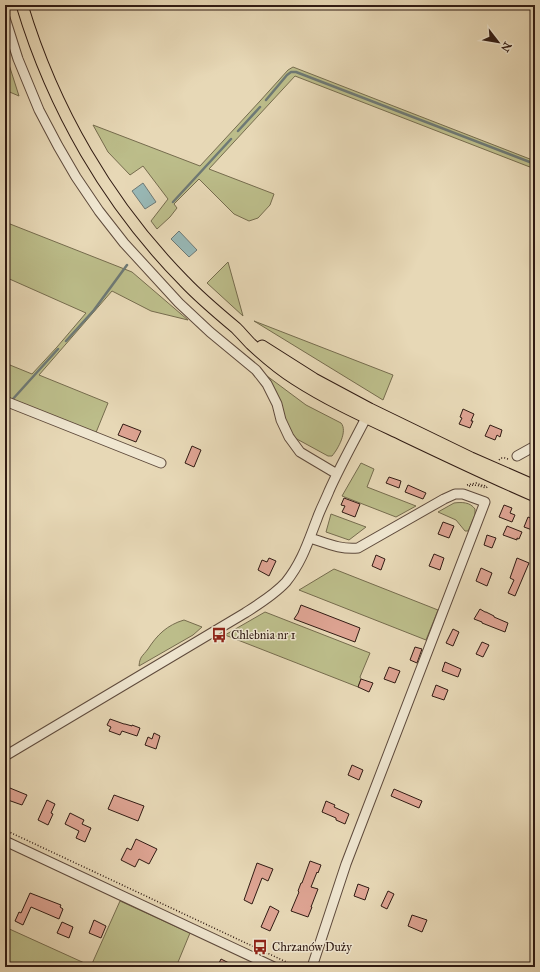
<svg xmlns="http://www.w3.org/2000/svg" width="540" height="972" font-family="'IM FELL Great Primer',serif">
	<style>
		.green { fill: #bcbd8a; stroke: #766c4e }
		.water { fill: #98b8b6; stroke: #6e7975 }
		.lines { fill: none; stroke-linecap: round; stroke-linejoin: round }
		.stream { stroke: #6e7975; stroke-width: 2.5 }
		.building { fill: #dea493; stroke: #301b13 }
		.minor-casing { stroke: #5e4a3c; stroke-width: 11 }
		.major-casing { stroke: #301b13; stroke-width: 13 }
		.path { stroke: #301b13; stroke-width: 1.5; stroke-dasharray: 1 2; stroke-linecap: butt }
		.minor { stroke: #efe6d0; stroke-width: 9 }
		.major { stroke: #e7d8b6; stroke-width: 11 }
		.labels { text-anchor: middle; stroke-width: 3; stroke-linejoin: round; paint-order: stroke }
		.poi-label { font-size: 12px; fill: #301b13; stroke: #efe6d0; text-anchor: start }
	</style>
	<rect width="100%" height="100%" fill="#e7d8b6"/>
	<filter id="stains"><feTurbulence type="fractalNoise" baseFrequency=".005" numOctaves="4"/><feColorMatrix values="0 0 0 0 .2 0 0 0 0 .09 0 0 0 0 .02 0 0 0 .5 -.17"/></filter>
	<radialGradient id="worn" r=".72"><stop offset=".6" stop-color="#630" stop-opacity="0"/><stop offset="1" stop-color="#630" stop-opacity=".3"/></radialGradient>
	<!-- green -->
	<path class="green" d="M5 52 19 96 5 90Z
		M293 67 535 161V169L295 76 209 169 274 194 270 205 258 218 249 221 234 214 199 179 174 204 177 208 170 217 157 229 151 221 168 199 143 166 130 175 108 152 93 125 200 166 260 101 288 70Z
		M5 222 132 272 188 320 151 311 112 291 39 375 108 403 95 435 5 398V363L32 374 57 347 86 313 5 277Z
		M228 262 243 316 207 283Z
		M254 321 393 375 383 400Z
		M267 376 306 405 341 423C348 431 338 449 332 456H328L295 438 283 417 274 390Z
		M361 463 374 469 367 487 416 506 396 517 342 496Z
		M454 503C462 502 470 502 475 509V515L469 529 468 531H465L456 520 438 512Z
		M331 514 366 527 349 540 326 532Z
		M334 569 438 610 426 640 299 590Z
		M265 612 370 653 360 677 361 679 358 687 225 635Z
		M184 620 202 627 193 635 139 666C140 656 142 657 148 649 157 635 167 625 184 620Z
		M120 901 190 933 176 967H5V927L91 966Z"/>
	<!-- water -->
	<path class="water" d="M143 183 156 202 145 209 132 191Z
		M179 231 197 250 189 257 171 239Z"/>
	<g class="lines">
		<!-- stream -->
		<path class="stream" d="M266 100 287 75 291 72H296L535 164
			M238 131 260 107
			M173 202 231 139
			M66 341 94 310 127 265
			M12 400 58 349
			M5 408 6 407"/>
	</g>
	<!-- building -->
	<path class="building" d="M463 409 474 414 471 421H473L470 428 459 424 462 418 460 417Z
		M123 424 141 431 136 442 118 435Z
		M490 425 502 430 500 437 497 435 495 440 485 436Z
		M192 446 201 450 194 467 185 463Z
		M389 477 401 481 399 488 386 483Z
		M408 485 426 493 423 499 405 492Z
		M344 498 360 504 355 517 342 512 345 506 341 505Z
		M504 505 512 508 510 513 515 515 512 522 499 517Z
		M528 517 535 520V531L524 527Z
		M443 522 454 526 449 538 438 534Z
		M507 526 522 532 519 539 517 538V540L503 535Z
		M487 535 496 538 492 548 484 545Z
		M434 554 444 558 440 570 429 566Z
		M376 555 385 559 381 570 372 566Z
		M269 558 276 561 269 576 258 570 262 560 267 562Z
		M517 558 529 563 515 596 508 593 514 580 510 578Z
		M481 568 492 573 487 586 476 581Z
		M301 605 360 628 355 642 294 619 298 613Z
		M480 609 485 612H486L494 616V617L508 623 505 632 482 623V622L474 619Z
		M453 629 459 632 453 646 446 643Z
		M482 642 489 645 483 657 476 654Z
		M415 647 422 649 417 663 410 660Z
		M445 662 461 669 458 677 442 671Z
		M389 667 400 671 395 683 384 679Z
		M361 679 373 683 369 692 358 687Z
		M436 685 448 690 444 700 432 696Z
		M110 719 124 724H125L132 726V725L140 728 137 736 122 731 120 735 109 731 111 727 107 725Z
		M154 733 160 736 156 749 145 745 148 737 152 739Z
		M352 765 363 770 359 780 348 775Z
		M5 786 27 795 22 805 5 799Z
		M394 789 422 801 419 808 391 796Z
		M114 795 144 806 138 821 108 809Z
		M47 800 55 804 51 813 53 814 48 825 38 820Z
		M326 801 335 805 334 807 349 814 345 824 336 820V818L322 812Z
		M70 813 84 820 82 824 91 828 85 842 76 838 79 831 65 824Z
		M136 839 157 849 149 864 139 859 135 867 121 860 127 848 131 850Z
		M310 861 321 865 318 873 317 872 311 887 318 889 311 907H312L308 917 291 911 299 892 298 891 301 883H302Z
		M257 863 273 869 268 881 262 878 252 904 244 900Z
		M358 884 369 888 365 900 354 896Z
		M388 891 394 894 387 909 381 906Z
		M30 893 61 905 60 907 63 909 59 919 31 907 23 925 15 921 19 912 21 913Z
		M270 906 279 911 270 931 261 927Z
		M412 915 427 920 422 932 408 926Z
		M94 920 106 926 101 938 89 933Z
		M62 922 73 927 69 938 57 933Z
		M221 959 237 967H217Z"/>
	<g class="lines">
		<!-- minor casing -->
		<g class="minor-casing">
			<path id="minor" d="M5 18 18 59 39 110 58 146 76 177 99 211 124 243 179 303 210 332 256 370 267 384 277 404 281 420 289 437 300 452 310 458 337 474
				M5 401 161 463
				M517 456 535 446
				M310 538C326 543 341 550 358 548L444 499 455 494H463L485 502 346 864 312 967
				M5 756 245 613C259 604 274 595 286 582 302 562 308 542 317 519 320 510 325 501 329 491 341 464 356 438 369 412
				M5 841 274 967"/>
		</g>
		<!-- major casing -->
		<g class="major-casing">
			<path id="major" d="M22 5C53 108 108 204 184 281 200 298 218 313 236 328 241 333 246 339 251 344 265 357 279 369 295 379 329 401 367 418 403 435 447 456 491 477 535 496
				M262 346 314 379 370 409 471 458 535 486"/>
		</g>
		<!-- path -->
		<path class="path" d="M499 460 501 458H505L508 459
			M467 485 476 483 484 486 486 485
			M469 486C475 484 480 486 486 488L488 486
			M5 830 297 967"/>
		<!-- minor -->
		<use href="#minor" class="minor"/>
		<!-- major -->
		<use href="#major" class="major"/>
	</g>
	<!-- icons -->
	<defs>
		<g id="bus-bare" transform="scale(1.2)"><path d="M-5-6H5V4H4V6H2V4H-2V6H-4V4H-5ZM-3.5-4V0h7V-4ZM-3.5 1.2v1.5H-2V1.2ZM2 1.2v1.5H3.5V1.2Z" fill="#8f2418" stroke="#efe6d0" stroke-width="2.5" paint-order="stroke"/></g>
	</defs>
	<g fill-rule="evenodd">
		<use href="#bus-bare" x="219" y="635"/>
		<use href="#bus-bare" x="260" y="947"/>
	</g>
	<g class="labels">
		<!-- poi labels -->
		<g class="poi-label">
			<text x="231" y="639">Chlebnia nr 1</text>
			<text x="272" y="951">Chrzanów Duży</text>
		</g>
	</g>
	<!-- margin -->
	<rect width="540" height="972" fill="none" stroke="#e7d8b6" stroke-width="20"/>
	<rect x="6" y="6" width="528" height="960" fill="none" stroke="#301b13" stroke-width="2"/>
	<rect x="10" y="10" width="520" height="952" fill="none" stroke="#301b13"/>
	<!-- north arrow -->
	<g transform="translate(498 42) rotate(121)" stroke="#efe6d0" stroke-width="3" paint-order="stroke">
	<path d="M0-3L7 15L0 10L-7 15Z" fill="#301b13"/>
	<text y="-6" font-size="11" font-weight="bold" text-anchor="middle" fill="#301b13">N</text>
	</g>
	<rect width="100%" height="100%" filter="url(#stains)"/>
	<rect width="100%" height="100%" fill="url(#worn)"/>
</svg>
